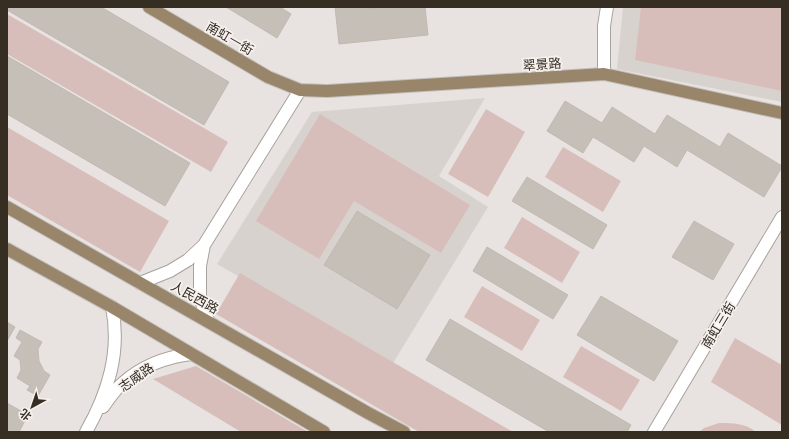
<svg xmlns="http://www.w3.org/2000/svg" width="789" height="439" font-family="'Fira Sans Condensed','Noto Sans SC',sans-serif">
	<style>
		.built { fill: #d8d2ce }
		.green { fill: #d7bebb }
		.building { fill: #c6bfb8; stroke: #c1b9b3 }
		.lines { fill: none; stroke-linecap: round; stroke-linejoin: round }
		.minor-casing { stroke: #a8a29c; stroke-width: 14 }
		.major-casing { stroke: #c3c0bd; stroke-width: 14 }
		.minor { stroke: #fff; stroke-width: 12 }
		.major { stroke: #98856a; stroke-width: 12 }
		.labels { text-anchor: middle; stroke-width: 3.5; stroke-linejoin: round; paint-order: stroke }
		.street-label { font-size: 13px; fill: #362e23; stroke: #f6f1ef }
	</style>
	<rect width="100%" height="100%" fill="#e8e3e0"/>
	<!-- built -->
	<path class="built" d="M623 7H782V102L617 69Z
		M485 98 439 176 488 207 392 365 217 264 312 112Z"/>
	<!-- green -->
	<path class="green" d="M641 7H782V91L635 60Z
		M7 14 228 142 211 172 7 54Z
		M486 109 525 132 488 197 448 174Z
		M320 114 470 205 441 253 354 201 319 259 256 221Z
		M7 127 169 221 140 272 7 195Z
		M563 147 621 181 603 212 545 177Z
		M522 217 580 252 562 283 504 248Z
		M240 273 513 432H419L216 314Z
		M482 286 540 320 522 351 464 317Z
		M735 338 782 365V425L711 382Z
		M581 346 640 380 621 411 563 377Z
		M196 366 308 432H241L153 379Z
		M719 423C733 423 745 423 756 432H699L704 428Z"/>
	<!-- building -->
	<path class="building" d="M8 7H101L229 82 204 125 7 10Z
		M226 7H280L291 14 277 38Z
		M335 7H364V9L384 7H425L428 35 339 44Z
		M7 56 190 163 165 206 7 114Z
		M565 101 602 123 612 107 655 134 667 115 720 147 728 133 782 166V167L764 197 687 150 677 167 644 146 634 162 593 137 583 153 547 131Z
		M527 177 607 225 593 249 512 201Z
		M357 211 430 255 397 309 324 265Z
		M694 221 734 244 713 280 672 257Z
		M487 247 568 295 553 319 473 271Z
		M601 296 678 341 654 381 577 335Z
		M450 319 631 425 627 432H549L426 360Z
		M7 322 15 327 7 341Z
		M20 330 42 342 38 349 39 361 44 371 50 375 38 396 27 390 30 386 17 378 21 370 20 360 14 356 22 342 16 338Z
		M7 403 28 415 19 432H7Z"/>
	<g class="lines">
		<!-- minor casing -->
		<g class="minor-casing">
			<path id="minor" d="M604 74V26L607 7
				M204 245 300 90
				M140 283 170 271 188 260 204 245 200 266V297L208 321
				M103 407C109 399 115 389 123 383 142 366 166 357 191 354
				M86 432C108 393 121 352 112 307
				M654 432 782 217"/>
		</g>
		<!-- major casing -->
		<g class="major-casing">
			<path id="major" d="M149 7 268 77 300 90 327 91 604 74 782 113
				M7 207 368 413 404 432
				M7 249 112 307 324 432"/>
		</g>
		<!-- minor -->
		<use href="#minor" class="minor"/>
		<!-- major -->
		<use href="#major" class="major"/>
	</g>
	<g class="labels">
		<!-- street labels -->
		<g class="street-label">
			<text transform="translate(230 38) rotate(30)" y="5">南虹一街</text>
			<text transform="translate(542 64) rotate(-4)" y="5">翠景路</text>
			<text transform="translate(195 297) rotate(29)" y="5">人民西路</text>
			<text transform="translate(718 325) rotate(-59)" y="5">南虹三街</text>
			<text transform="translate(136 377) rotate(-35)" y="5">志威路</text>
		</g>
	</g>
	<!-- border -->
	<rect width="789" height="439" fill="none" stroke="#362e23" stroke-width="16"/>
	<!-- north arrow -->
	<g transform="translate(32 407) rotate(220)" stroke="#f6f1ef" stroke-width="3" paint-order="stroke">
	<path d="M0-3L7 15L0 10L-7 15Z" fill="#362e23"/>
	<text y="-6" font-size="11" font-weight="bold" text-anchor="middle" fill="#362e23">北</text>
	</g>
</svg>
